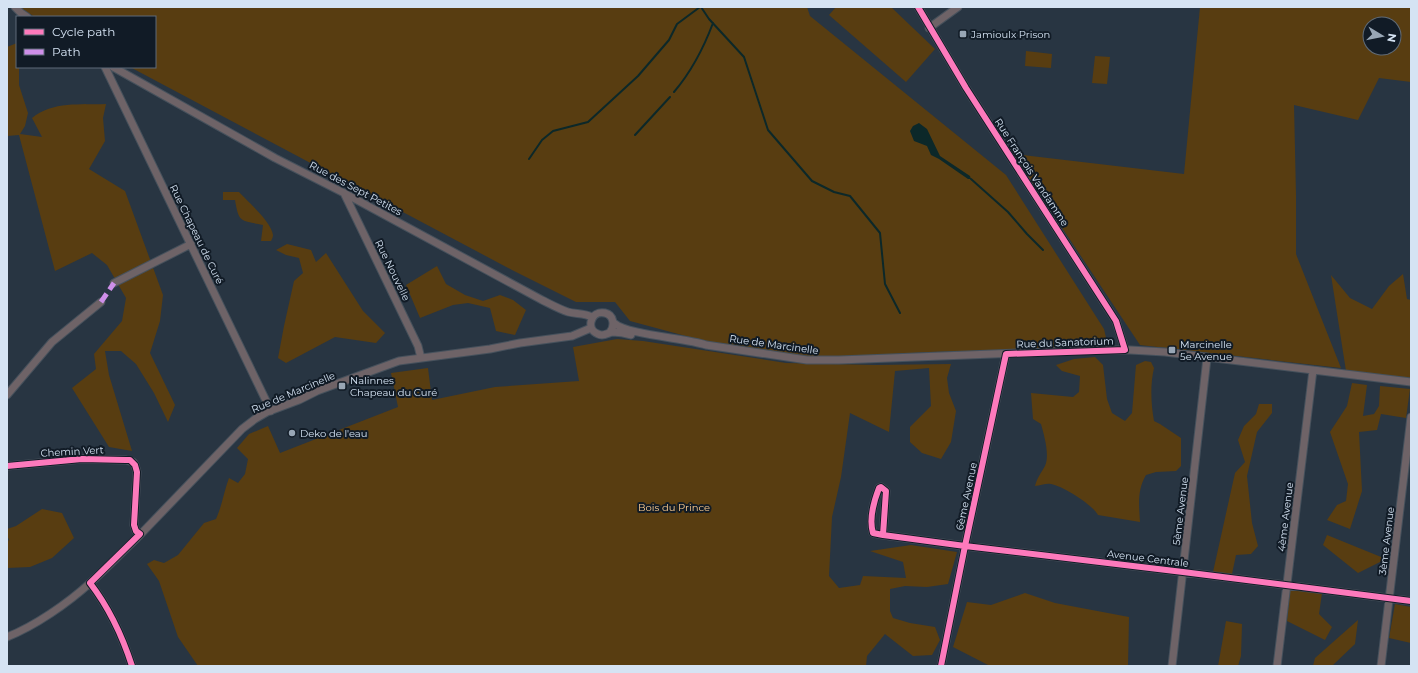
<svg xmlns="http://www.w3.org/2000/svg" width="1418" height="673" font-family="Montserrat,sans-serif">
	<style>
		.green { fill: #583d11; fill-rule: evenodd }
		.water { fill: #0c2829 }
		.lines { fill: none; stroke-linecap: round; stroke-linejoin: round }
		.stream { stroke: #0c2829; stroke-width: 2 }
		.minor-casing { stroke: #46515c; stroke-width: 9 }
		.minor { stroke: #6e6367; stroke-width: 7 }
		.quiet { stroke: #ce8fe9; stroke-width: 5; stroke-dasharray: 10 5; stroke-linecap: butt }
		.cycleway-casing { stroke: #111b26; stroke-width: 8 }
		.cycleway { stroke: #fd7abc; stroke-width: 6 }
		.poi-dot { fill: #98a6b5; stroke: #111b26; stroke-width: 1.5 }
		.labels { text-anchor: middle; stroke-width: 4; stroke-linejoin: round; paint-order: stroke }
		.poi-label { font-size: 10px; fill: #d5e3f3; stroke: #111b26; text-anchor: start }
		.street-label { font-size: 10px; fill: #d5e3f3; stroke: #111b26 }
		.park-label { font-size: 10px; fill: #ffce91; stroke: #111b26 }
	</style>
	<rect width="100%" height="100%" fill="#283542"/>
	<!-- green -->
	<path class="green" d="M19 7H807L810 16 1006 175 1104 329 1107 342 1085 348 930 352 820 358 708 342 630 321 615 302H576L512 270 130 67H155V17H35Z
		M836 7H891L935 49 906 82 829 15Z
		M1200 7H1411V82L1379 78 1358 120 1294 105 1296 195V254L1341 368 1140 345 1013 154 1184 174ZM1370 24H1394V48H1370Z
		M17 43V67H19V85L28 113 25 126 20 134 42 137 32 118C53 101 80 105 106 104L103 118 105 141 89 169 125 191 163 295 160 321 150 353 175 405 168 422 154 393 136 364 121 351H105L109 375 132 451 109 447 72 388 96 369 94 354 122 321 126 298 107 265 92 253 55 271 19 135 7 136V47Z
		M1026 51 1052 54 1051 68 1025 66Z
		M1095 56 1110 57 1107 84 1092 83Z
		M223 192H239C248 202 271 221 273 235 273 237 272 239 271 241H261L263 225C241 220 239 224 235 200H223Z
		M287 244 311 250 316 262 326 253 363 311 385 333 376 343 335 337 286 363 278 358 284 326 294 281 303 273 299 258 286 255 276 250Z
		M437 266 446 284 465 295 483 301 500 295 513 300 526 310 515 335 496 331 490 308 468 303 453 305 420 318 406 285Z
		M1403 274 1407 299 1411 300V378L1346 371 1331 275 1350 298 1372 309 1389 286Z
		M617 339 643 341 786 363 875 365 951 364 947 378 949 393 956 411 951 442 941 459 922 453 910 442V427L931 406 929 368 895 371 889 432 850 413 841 477 832 517 829 576 839 588 860 585 863 576 906 578 903 562 870 551 911 545 957 552 948 584 927 587 905 586 890 589V611L893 618 910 623 935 627 940 640 932 655 913 656 885 634 867 656 866 666H198L178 637 159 581 147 564 154 560 164 563 178 555 204 523 216 519C222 506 224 491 229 478L238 483 245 474 248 459 237 448 249 434 268 426 280 453 398 407 391 373 428 368 432 400 495 387 579 381 573 347Z
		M1095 357 1103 365 1107 399 1112 413 1125 421 1132 413 1136 365 1145 361 1151 362 1154 368C1150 385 1151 404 1154 421L1160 424 1181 438V466L1176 471 1156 472 1146 475C1137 490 1139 505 1140 522L1098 515C1093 505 1063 486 1051 484 1046 483 1040 486 1035 486 1037 478 1041 473 1045 466 1050 455 1044 435 1041 424L1033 419 1031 393 1073 397 1079 392 1080 376 1062 371 1056 365 1074 359Z
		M1352 383 1367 385 1363 416 1374 414 1379 406 1380 386 1410 389 1406 418 1381 414 1377 430 1359 432 1362 491 1350 529 1327 520 1337 505 1346 501 1348 484 1330 432 1347 406Z
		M1259 404H1272V413L1257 432 1247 476 1252 523 1258 546 1251 554 1236 555 1232 574 1213 572 1235 473 1245 462 1238 440 1244 426 1256 414Z
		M42 509 62 513 74 538 52 558 30 567 7 568V544L9 539 7 537V529L16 526Z
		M1327 535 1386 559 1358 573 1323 545Z
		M1290 590 1322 593 1319 614 1332 627 1325 640 1287 621Z
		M1025 593 1055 603 1129 617 1128 666H990L953 647 967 602 991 605Z
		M1395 604 1411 607V643L1389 638Z
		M1358 620 1355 644 1333 665 1334 666H1313L1315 658Z
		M1226 621 1242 624 1241 656 1238 666H1218Z"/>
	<!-- water -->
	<path class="water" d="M919 123 927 129 940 156 970 176 971 179H968L939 159 931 155 927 146 914 141 910 131 913 126Z"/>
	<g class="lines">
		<!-- stream -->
		<path class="stream" d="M701 7 709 19 744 57 768 130 812 181 834 192 850 196 880 233 885 284 900 313
			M674 92C691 72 704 47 713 23
			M635 135 670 97
			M529 159 542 140 553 131 588 122 638 76 669 40 677 24 700 7
			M971 179 1008 212 1027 234 1043 250"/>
		<!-- minor casing -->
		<g class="minor-casing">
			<path id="minor" d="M15 7 21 13 27 17
				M918 7 966 88 1116 321 1125 350
				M929 28 958 7
				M105 67 271 411
				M113 67 275 158 344 193 542 300C550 304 559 309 568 312 576 314 585 313 592 317
				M344 193 418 346 421 358
				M114 283 191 244
				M614 323C627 335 685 338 706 345L807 360H839L1099 350H1130L1165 352 1411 382
				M610 332C615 326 614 315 605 313 591 310 585 329 598 334 604 337 607 333 612 332 619 332 625 333 631 335
				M7 395 52 342 101 302
				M7 466 82 459 126 460 133 462 135 465 137 472 134 525 136 531 140 534
				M883 535 886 491 881 487 879 488C874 501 869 520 873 533L883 535 965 546 1183 572 1411 601
				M90 583C110 609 122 635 132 666
				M7 637C35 626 68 603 90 583 106 569 121 553 137 538L242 429 255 419 267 412 299 400 317 391 399 361 490 349 520 343 572 336 591 328
				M941 666 965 546 1006 354
				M1172 666 1207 358
				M1277 666 1313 370
				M1381 666 1411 417"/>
		</g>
		<!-- minor -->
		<use href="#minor" class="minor"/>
		<!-- quiet -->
		<path class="quiet" d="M101 302 114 283"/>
		<!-- cycleway casing -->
		<g class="cycleway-casing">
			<path id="cycleway" d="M918 7 966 88 1116 321 1125 350 1006 354 965 546 941 666
				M7 466 82 459 126 460H130L135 465 137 472 134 525 136 531 140 534 90 583C110 609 122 635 132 666
				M883 535 886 491 881 487 879 488C874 501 869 520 873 533L883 535 965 546 1183 572 1411 601"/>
		</g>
		<!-- cycleway -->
		<use href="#cycleway" class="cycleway"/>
	</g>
	<!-- markers -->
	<g class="poi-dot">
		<rect x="959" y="30" width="8" height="8" rx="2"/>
		<rect x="1168" y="346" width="8" height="8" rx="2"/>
		<rect x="338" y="382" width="8" height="8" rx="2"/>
		<circle cx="292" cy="433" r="4"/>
	</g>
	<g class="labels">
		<!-- poi labels -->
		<g class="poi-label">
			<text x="971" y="38">Jamioulx Prison</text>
			<text x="1180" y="348">Marcinelle<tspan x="1180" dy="12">5e Avenue</tspan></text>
			<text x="350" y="384">Nalinnes<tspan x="350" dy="12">Chapeau du Curé</tspan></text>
			<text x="300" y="437">Deko de l'eau</text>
		</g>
		<!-- street labels -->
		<g class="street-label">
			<text transform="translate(1032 172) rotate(57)" y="4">Rue François Vandamme</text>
			<text transform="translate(356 188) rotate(28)" y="4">Rue des Sept Petites</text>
			<text transform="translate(197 234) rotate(64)" y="4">Rue Chapeau de Curé</text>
			<text transform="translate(393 270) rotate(64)" y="4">Rue Nouvelle</text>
			<text transform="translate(1065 342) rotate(-2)" y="4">Rue du Sanatorium</text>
			<text transform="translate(774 344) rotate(8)" y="4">Rue de Marcinelle</text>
			<text transform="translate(293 392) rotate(-23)" y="4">Rue de Marcinelle</text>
			<text transform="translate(72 451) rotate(-3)" y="4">Chemin Vert</text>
			<text transform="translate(966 496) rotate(-78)" y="4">6ème Avenue</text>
			<text transform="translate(1180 511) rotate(-83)" y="4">5ème Avenue</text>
			<text transform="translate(1285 517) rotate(-83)" y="4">4ème Avenue</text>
			<text transform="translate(1386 541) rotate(-83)" y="4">3ème Avenue</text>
			<text transform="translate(1148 558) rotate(7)" y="4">Avenue Centrale</text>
		</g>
		<!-- park labels -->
		<g class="park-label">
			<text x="674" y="511">Bois du Prince</text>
		</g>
	</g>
	<!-- border -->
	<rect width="1418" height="673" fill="none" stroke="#d5e3f3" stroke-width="16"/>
	<!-- legend -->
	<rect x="16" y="16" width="140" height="52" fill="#111b26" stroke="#5f6b78"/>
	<rect x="24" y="29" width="20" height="6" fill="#fd7abc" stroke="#5f6b78"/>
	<text x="52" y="36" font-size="12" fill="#d5e3f3">Cycle path</text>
	<rect x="24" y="49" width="20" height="6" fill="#ce8fe9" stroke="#5f6b78"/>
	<text x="52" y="56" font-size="12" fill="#d5e3f3">Path</text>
	<!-- north arrow -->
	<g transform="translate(1382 36) rotate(100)"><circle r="19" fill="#111b26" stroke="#5f6b78"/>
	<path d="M0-3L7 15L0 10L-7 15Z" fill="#98a6b5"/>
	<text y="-6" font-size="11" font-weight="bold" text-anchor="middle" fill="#d5e3f3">N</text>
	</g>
</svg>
